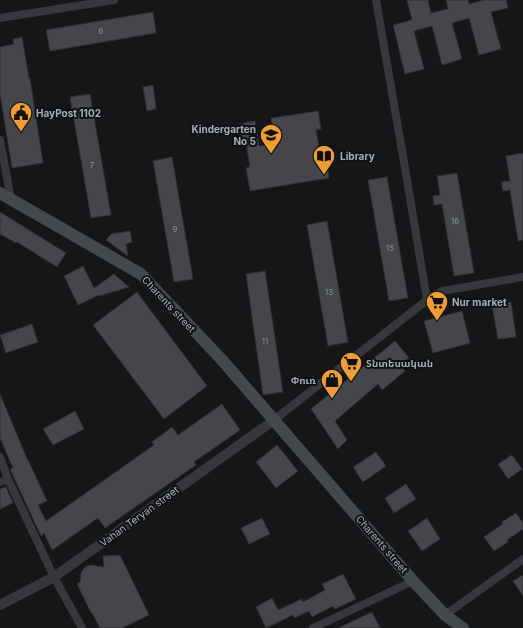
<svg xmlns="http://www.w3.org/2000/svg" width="523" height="628" font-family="Inter,'Noto Sans Armenian',sans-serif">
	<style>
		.building { fill: #44464a; stroke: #2f3033 }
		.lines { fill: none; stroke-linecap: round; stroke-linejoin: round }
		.minor { stroke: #36383c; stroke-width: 8 }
		.tertiary { stroke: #36383c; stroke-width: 10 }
		.secondary { stroke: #44474c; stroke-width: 12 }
		.labels { text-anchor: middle; stroke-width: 4; stroke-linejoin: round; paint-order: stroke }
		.number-label { font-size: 8px; fill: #8e949c }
		.poi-label { font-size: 10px; font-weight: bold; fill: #a7aeb7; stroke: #101112; text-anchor: start }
		.street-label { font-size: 10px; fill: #a7aeb7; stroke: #101112 }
	</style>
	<rect width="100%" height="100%" fill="#151617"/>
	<!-- building -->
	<path class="building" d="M407 0H428L431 13 448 9 446 0H468L469 4 484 0H506L508 8 491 12 501 49 479 55 469 18 452 23 462 59 442 65 432 26 414 31 424 69 405 74 393 25 412 20Z
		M153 12 156 33 50 51 46 30Z
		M22 37 29 78H30L43 163 12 168 0 94V47L14 44 13 39Z
		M153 85 156 109 147 111 143 87Z
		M90 94 111 215 91 218 70 97Z
		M318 111 321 129 316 130 321 158 326 157 329 178 250 191 246 168 250 167 246 143H242L239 124 255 121 259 146 275 144 271 118Z
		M523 153V240L518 241 510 190 503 191 501 182 510 181 506 156Z
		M172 157 193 279 174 282 153 161Z
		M457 173 474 273 454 276 442 204 434 205 433 196 440 195 437 176Z
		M387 177 408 298 389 301 368 180Z
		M0 212 66 253 57 267 17 242 16 243 0 234Z
		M327 221 348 342 328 346 307 225Z
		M130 231 132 242 126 244 128 256 106 240 111 234Z
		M83 266 94 288 114 274 129 287 99 296V295L78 305 64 276Z
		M265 271 283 392 263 395 246 274Z
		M137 292 207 386 164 419 93 325Z
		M511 302 516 337 498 339 492 305Z
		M462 311 470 343 433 353 424 321Z
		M32 324 38 342 6 353 0 335Z
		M395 341 409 358 400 365 405 371 382 390 378 384 335 421 347 440 338 449 311 409Z
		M0 394 28 461V460L47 501 38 505 46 521 154 445 152 442 172 427 178 435 222 404 240 430 194 462 196 465 105 528 98 518 52 550 44 533 41 536 10 469 13 468 0 438Z
		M75 411 84 429 53 445 43 429Z
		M277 445 298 471 276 488 256 462Z
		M376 452 386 466 363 482 353 467Z
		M512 455 522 469 508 479 498 464Z
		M406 484 416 499 394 513 385 498Z
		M6 487 13 503 0 509V489Z
		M516 513 523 523V529L507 540 508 542 494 551 484 537 503 524 502 522Z
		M262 518 270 534 249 544 241 528Z
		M427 518 440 539 422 551 408 531Z
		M120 555 149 615 122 628H100L92 613H91L77 584 80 582 81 573 83 569 87 566 91 565 104 567 103 556Z
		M343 574 356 599 335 609 333 606 312 617 309 611 294 618 293 615 266 628 256 607 272 598 278 610 302 599 303 602 325 590 322 584Z
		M523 575V596L513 581Z
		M372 612 380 628H338Z"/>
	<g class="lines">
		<!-- minor -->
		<path class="minor" d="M376 0 404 162 427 300
			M0 18 114 0
			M0 140 11 199
			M274 420 427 300 442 291 523 277
			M0 457 8 479 54 577 82 628
			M0 482 8 479
			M445 615 523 559
			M313 628 413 581"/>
		<!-- tertiary -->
		<path class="tertiary" d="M0 605 54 577 274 420"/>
		<!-- secondary -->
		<path class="secondary" d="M0 193 141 274 222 360 413 581 445 615 463 628"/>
	</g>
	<!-- icons -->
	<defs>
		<g id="civic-pin" transform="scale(1.15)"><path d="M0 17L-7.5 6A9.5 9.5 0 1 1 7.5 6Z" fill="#f29d33" stroke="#101112"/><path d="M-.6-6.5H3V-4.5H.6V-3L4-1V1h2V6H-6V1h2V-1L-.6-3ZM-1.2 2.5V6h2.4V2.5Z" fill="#111"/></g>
		<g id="school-pin" transform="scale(1.15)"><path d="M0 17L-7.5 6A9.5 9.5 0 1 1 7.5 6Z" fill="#f29d33" stroke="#101112"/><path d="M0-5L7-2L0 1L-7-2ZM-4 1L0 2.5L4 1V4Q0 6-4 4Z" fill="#111"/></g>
		<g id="library-pin" transform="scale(1.15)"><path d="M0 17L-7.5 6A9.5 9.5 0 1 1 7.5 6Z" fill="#f29d33" stroke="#101112"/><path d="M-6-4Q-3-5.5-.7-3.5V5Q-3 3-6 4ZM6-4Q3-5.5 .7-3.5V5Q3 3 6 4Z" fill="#111"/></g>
		<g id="supermarket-pin" transform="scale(1.15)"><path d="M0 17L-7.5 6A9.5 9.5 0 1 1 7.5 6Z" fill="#f29d33" stroke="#101112"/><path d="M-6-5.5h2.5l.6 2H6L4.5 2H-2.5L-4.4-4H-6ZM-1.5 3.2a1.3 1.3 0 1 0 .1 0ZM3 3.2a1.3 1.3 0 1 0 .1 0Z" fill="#111"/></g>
		<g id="shop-pin" transform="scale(1.15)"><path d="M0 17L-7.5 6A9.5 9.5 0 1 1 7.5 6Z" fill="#f29d33" stroke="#101112"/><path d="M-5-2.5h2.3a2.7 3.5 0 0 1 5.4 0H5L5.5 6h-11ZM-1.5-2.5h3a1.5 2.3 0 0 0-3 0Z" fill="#111"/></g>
	</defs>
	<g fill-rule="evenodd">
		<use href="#civic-pin" x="21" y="113"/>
		<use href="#school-pin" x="271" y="135"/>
		<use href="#library-pin" x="324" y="156"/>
		<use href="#supermarket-pin" x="437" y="302"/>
		<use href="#supermarket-pin" x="351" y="363"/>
		<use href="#shop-pin" x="332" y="380"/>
	</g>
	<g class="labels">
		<!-- number labels -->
		<g class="number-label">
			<text x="101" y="34">6</text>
			<text x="92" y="168">7</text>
			<text x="455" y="224">16</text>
			<text x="175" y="232">9</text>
			<text x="390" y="251">15</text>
			<text x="329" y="295">13</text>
			<text x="265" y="344">11</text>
		</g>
		<!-- poi labels -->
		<g class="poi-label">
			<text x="36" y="117">HayPost 1102</text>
			<text x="256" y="133" text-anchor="end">Kindergarten<tspan x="256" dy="12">No 5</tspan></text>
			<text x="340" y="160">Library</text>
			<text x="452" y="306">Nur market</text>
			<text x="366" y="367">Տնտեսական</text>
			<text x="316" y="384" text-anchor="end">Փուռ</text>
		</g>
		<!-- street labels -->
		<g class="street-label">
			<text transform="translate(169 304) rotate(47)" y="4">Charents street</text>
			<text transform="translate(139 516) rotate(-36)" y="4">Vahan Teryan street</text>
			<text transform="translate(382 544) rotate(49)" y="4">Charents street</text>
		</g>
	</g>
</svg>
